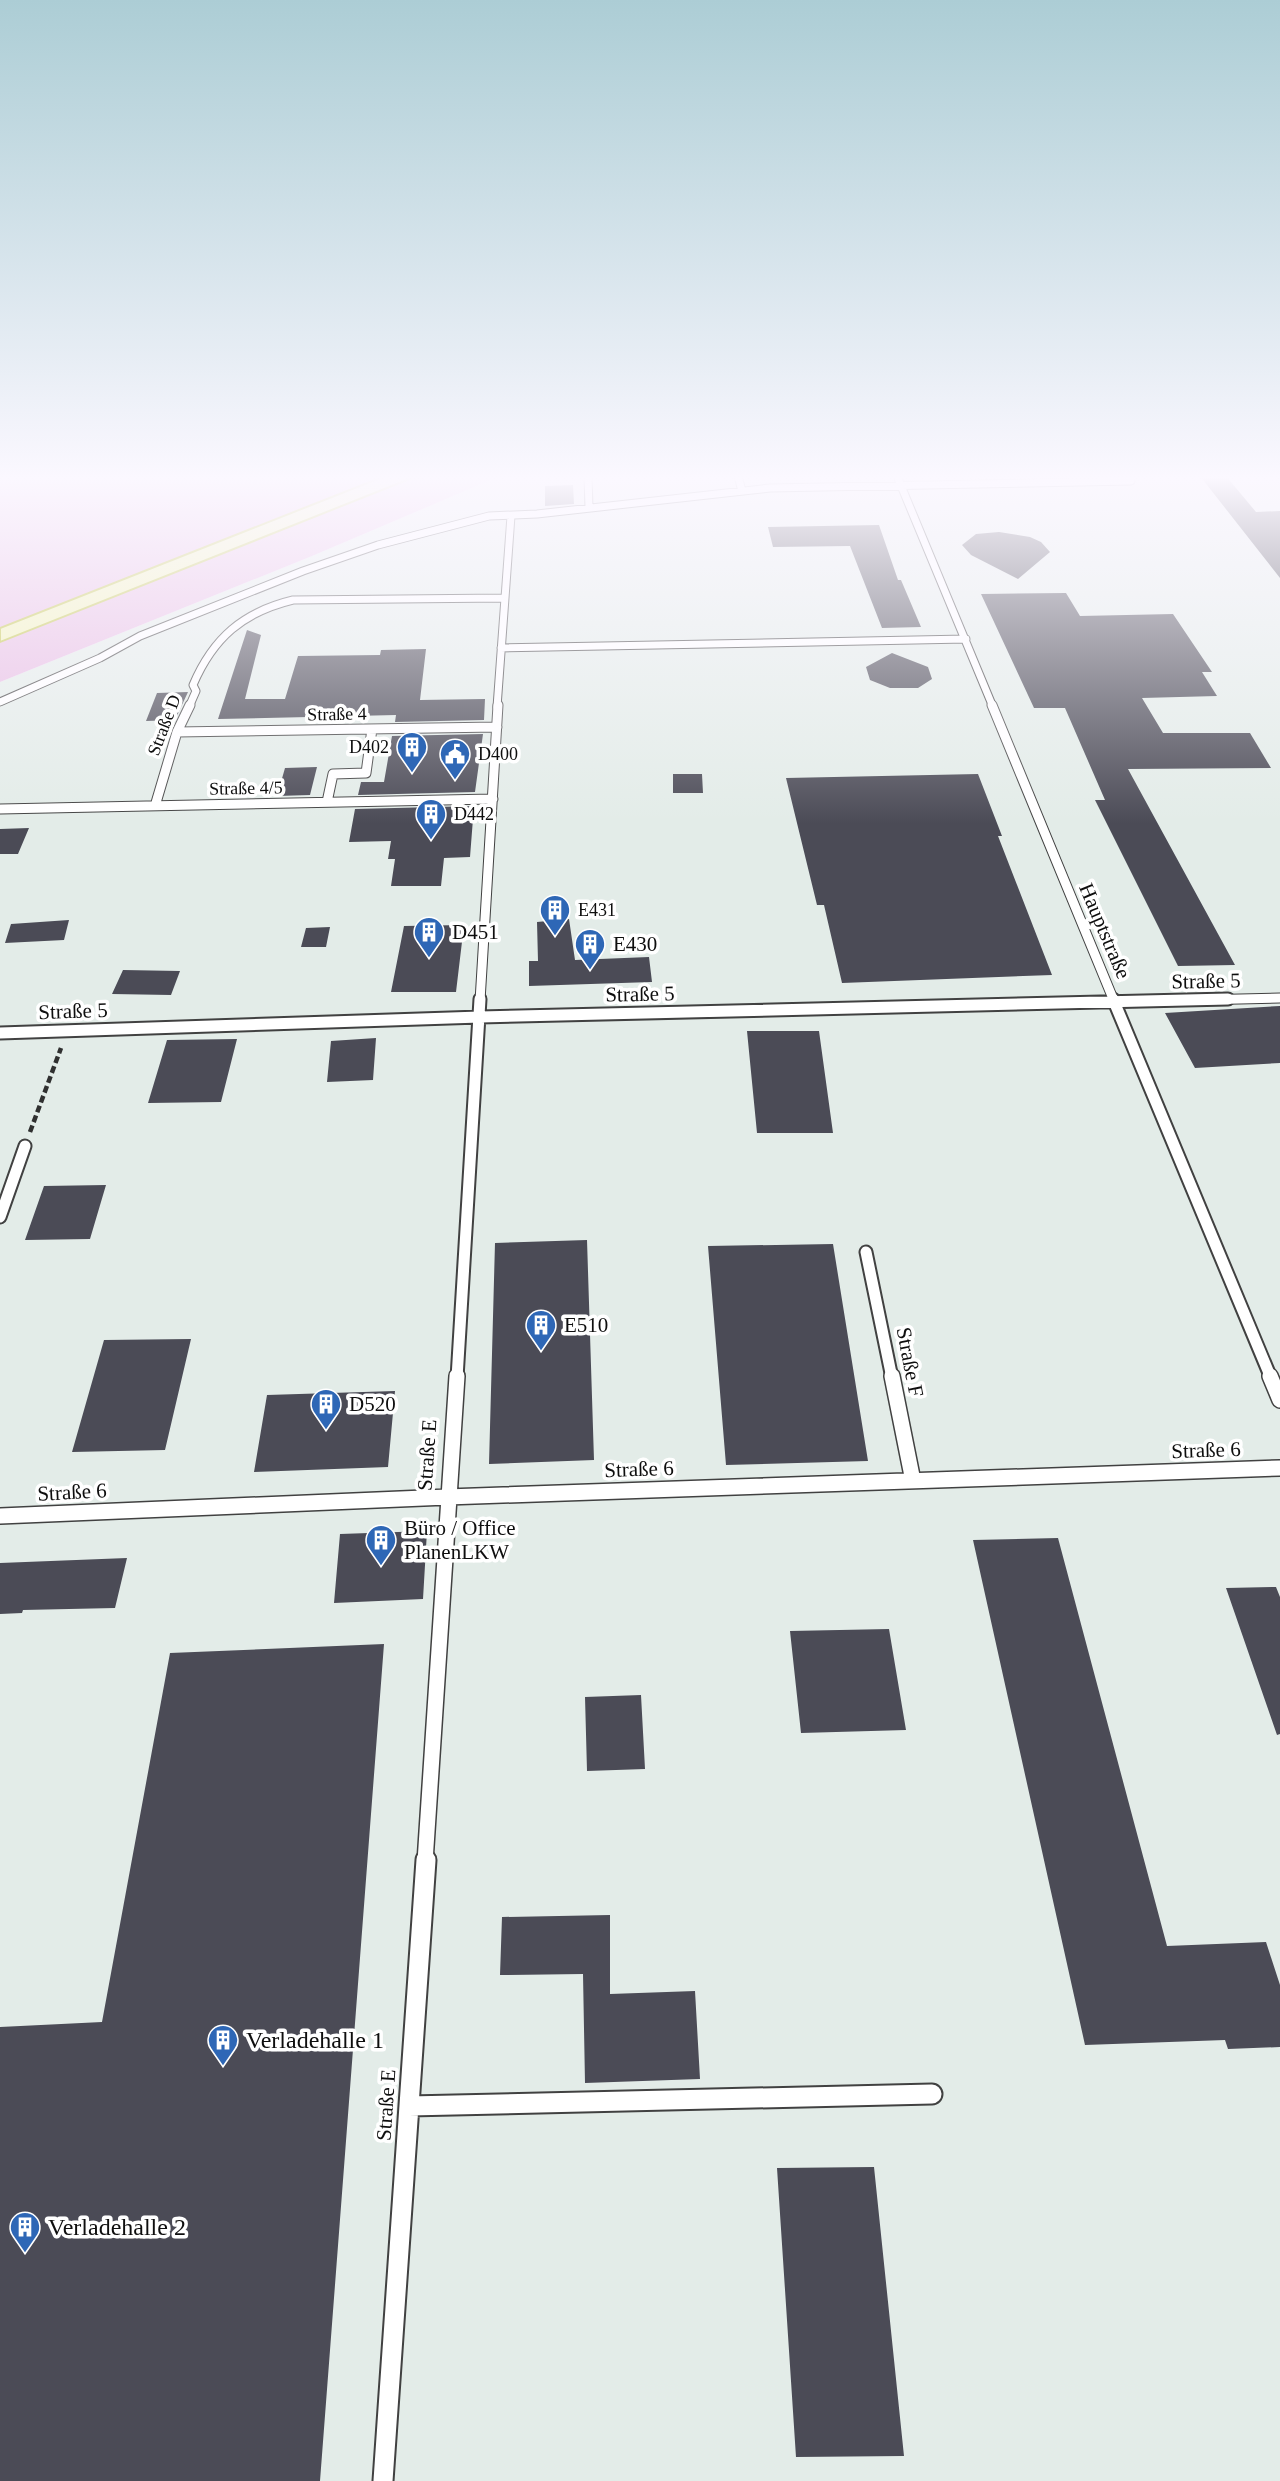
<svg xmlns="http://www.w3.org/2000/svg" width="1280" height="2481" font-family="'Times New Roman',serif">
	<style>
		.industrial { fill: #e3ece8 }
		.green { fill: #e7bce2 }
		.water { fill: #f2f3b8; stroke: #c2c543; stroke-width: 2 }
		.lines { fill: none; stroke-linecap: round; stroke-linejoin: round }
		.stream { stroke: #c2c543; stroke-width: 4.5 }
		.building { fill: #4b4b56 }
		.service-far4-casing { stroke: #414141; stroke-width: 9 }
		.service-far3-casing { stroke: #414141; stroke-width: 11 }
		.service-far2-casing { stroke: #414141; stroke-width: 15 }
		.service-far1-casing { stroke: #414141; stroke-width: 18 }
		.service-casing { stroke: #414141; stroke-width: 23 }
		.path { stroke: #303030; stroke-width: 4.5; stroke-dasharray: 7 3.5; stroke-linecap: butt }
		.service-far4 { stroke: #fff; stroke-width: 7 }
		.service-far3 { stroke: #fff; stroke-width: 9 }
		.service-far2 { stroke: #fff; stroke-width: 11 }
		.service-far1 { stroke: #fff; stroke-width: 15 }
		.service { stroke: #fff; stroke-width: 19 }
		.labels { text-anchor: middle; stroke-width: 7; stroke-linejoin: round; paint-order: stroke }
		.far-street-label { font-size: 18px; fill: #0e0e0e; stroke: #fff }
		.far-poi-label { font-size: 18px; fill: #0e0e0e; stroke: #fff; text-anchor: start }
		.street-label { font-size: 21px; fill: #0e0e0e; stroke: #fff }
		.poi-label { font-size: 21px; fill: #0e0e0e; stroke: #fff; text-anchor: start }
		.near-poi-label { font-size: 24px; fill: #0e0e0e; stroke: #fff; text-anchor: start }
	</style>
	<rect width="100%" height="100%" fill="#f6f0fe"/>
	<!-- industrial -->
	<path class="industrial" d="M500 476H1280V2481H0V682L312 556Z"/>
	<!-- green -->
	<path class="green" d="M0 476H500L312 556 0 682Z"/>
	<!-- water -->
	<path class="water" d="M385 476H417L0 642V628Z"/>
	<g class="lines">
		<!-- stream -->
		<path class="stream" d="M418 476 421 477"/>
	</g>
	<!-- building -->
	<path class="building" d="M1200 476H1226L1256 512 1280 511V578Z
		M573 485 574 504 545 506V486Z
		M879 525 898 580H901L921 627 882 628 850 546 773 547 768 527Z
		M999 532 1030 537 1041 542 1050 552 1018 579 971 555 962 545 976 534Z
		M1066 593 1080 616 1173 614 1212 672H1202L1217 696 1142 698 1163 733H1250L1271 768 1128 769 1235 965 1178 966 1095 800H1105L1065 708H1034L981 594Z
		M247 630 261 635 245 699H285L298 656 380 655 381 650 426 649 420 700 485 699 484 720 395 722 396 715 218 719Z
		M892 653 928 667 932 679 918 688H890L870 680 866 667Z
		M188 692 175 720 146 721 157 693Z
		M483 734 475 792 358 795 361 782H384L392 736Z
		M317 767 310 795 277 796 285 768Z
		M673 774H702L703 793H673Z
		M978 774 1002 836H998L1052 975 842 983 824 905H817L786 778Z
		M474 806 470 857 444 858 441 886H391L395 859H388L391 841 349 842 355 809Z
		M29 828 18 854H0V829Z
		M569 919 575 960 649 957 652 982 529 986V961H538L537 922Z
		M69 920 64 940 5 943 11 924Z
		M464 925 456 992H391L404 926Z
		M330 927 326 947H301L306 928Z
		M123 970 180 971 171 995 112 994Z
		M1280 1006V1063L1195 1068 1165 1013Z
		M747 1031H819L833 1133H757Z
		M376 1038 373 1080 327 1082 331 1041Z
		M237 1039 221 1102 148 1103 167 1040Z
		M106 1185 90 1239 25 1240 44 1186Z
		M587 1240 594 1460 489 1464 495 1243Z
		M833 1244 868 1461 726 1465 708 1246Z
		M191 1339 165 1450 72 1452 104 1340Z
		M395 1391 388 1467 254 1472 267 1395Z
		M427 1531 423 1599 334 1603 340 1534Z
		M1058 1538 1167 1946 1266 1942 1280 1985V2047L1228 2049 1225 2040 1085 2045 973 1540Z
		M127 1558 115 1608 23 1610 22 1613 0 1614V1563Z
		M1276 1587 1280 1597V1734L1277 1735 1226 1588Z
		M889 1629 906 1730 801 1733 790 1631Z
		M384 1644 320 2481H0V2027L102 2022 170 1653Z
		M641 1695 645 1769 587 1771 585 1697Z
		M610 1915V1994L695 1991 700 2079 585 2083 583 1974 500 1975 502 1917Z
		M874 2167 904 2456 796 2457 777 2168Z"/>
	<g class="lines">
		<!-- service-far4 casing -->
		<g class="service-far4-casing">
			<path id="service-far4" d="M588 476 589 508
				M738 476 742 491
				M897 476 993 707
				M501 648 966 639
				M0 702 100 658 140 636 303 571 378 545 489 516 537 514 770 488 1131 481
				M189 707 196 691 193 685C213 638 243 612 293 600L504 598
				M497 707 511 516"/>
		</g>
		<!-- service-far3 casing -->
		<g class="service-far3-casing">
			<path id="service-far3" d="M992 705 1114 1001
				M177 732 497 727
				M327 802 333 774 366 773 372 729
				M155 806 177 732 190 705
				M0 809 493 799
				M480 1001 498 705
				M1154 1001 1280 998"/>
		</g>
		<!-- service-far2 casing -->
		<g class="service-far2-casing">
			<path id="service-far2" d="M1113 999 1271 1378
				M0 1033 480 1017 1228 999
				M0 1217 25 1146
				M866 1252 892 1378
				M457 1378 480 999"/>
		</g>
		<!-- service-far1 casing -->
		<g class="service-far1-casing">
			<path id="service-far1" d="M892 1376 913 1481
				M1270 1376 1280 1400
				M0 1516 447 1497 1280 1468
				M425 1862 457 1376"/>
		</g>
		<!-- service casing -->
		<g class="service-casing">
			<path id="service" d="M409 2106 932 2094
				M383 2481 426 1860"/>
		</g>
		<!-- path -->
		<path class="path" d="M30 1132 61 1048"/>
		<!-- service-far4 -->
		<use href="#service-far4" class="service-far4"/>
		<!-- service-far3 -->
		<use href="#service-far3" class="service-far3"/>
		<!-- service-far2 -->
		<use href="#service-far2" class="service-far2"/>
		<!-- service-far1 -->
		<use href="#service-far1" class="service-far1"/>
		<!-- service -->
		<use href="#service" class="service"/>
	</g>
	<!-- sky -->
	<linearGradient id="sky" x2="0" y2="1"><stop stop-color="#accdd5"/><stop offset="0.58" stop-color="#fbf8ff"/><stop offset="1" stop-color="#fbf8ff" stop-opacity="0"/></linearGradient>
	<rect width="1280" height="824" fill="url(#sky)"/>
	<!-- icons -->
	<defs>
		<g id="building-pin" transform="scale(1.575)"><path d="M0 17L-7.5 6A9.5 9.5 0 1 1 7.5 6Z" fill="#2e67b6" stroke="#fff"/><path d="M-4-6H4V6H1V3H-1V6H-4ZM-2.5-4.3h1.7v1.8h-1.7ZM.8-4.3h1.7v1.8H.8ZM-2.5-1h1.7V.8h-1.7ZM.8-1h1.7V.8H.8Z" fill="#fff"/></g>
		<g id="civic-pin" transform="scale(1.575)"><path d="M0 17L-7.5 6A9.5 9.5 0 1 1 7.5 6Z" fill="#2e67b6" stroke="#fff"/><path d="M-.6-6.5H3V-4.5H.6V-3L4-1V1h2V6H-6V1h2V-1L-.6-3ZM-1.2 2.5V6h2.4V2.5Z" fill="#fff"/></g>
	</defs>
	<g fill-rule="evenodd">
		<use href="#building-pin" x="412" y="747"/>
		<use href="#civic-pin" x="455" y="754"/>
		<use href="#building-pin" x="431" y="814"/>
		<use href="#building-pin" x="555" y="910"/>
		<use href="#building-pin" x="429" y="932"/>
		<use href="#building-pin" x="590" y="944"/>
		<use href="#building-pin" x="541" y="1325"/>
		<use href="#building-pin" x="326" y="1404"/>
		<use href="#building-pin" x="381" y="1540"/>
		<use href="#building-pin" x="223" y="2040"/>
		<use href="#building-pin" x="25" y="2227"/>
	</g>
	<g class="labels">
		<!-- far-street labels -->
		<g class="far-street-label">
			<text transform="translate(337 714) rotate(-1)" y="6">Straße 4</text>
			<text transform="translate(164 725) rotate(-69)" y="6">Straße D</text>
			<text transform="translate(246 788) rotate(-1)" y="6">Straße 4/5</text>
		</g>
		<!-- far-poi labels -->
		<g class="far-poi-label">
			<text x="389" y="753" text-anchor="end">D402</text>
			<text x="478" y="760">D400</text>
			<text x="454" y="820">D442</text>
			<text x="578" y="916">E431</text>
		</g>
		<!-- street labels -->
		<g class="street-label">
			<text transform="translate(1105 931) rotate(67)" y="7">Hauptstraße</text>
			<text transform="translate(1206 981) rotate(-1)" y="7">Straße 5</text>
			<text transform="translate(640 994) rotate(-1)" y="7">Straße 5</text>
			<text transform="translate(73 1011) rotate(-2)" y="7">Straße 5</text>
			<text transform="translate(910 1362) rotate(79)" y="7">Straße F</text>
			<text transform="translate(1206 1450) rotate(-2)" y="7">Straße 6</text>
			<text transform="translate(427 1455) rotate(-86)" y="7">Straße E</text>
			<text transform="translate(639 1469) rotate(-2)" y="7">Straße 6</text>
			<text transform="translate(72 1492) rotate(-3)" y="7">Straße 6</text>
			<text transform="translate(386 2105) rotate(-86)" y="7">Straße E</text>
		</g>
		<!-- poi labels -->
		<g class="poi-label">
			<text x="452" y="939">D451</text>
			<text x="613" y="951">E430</text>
			<text x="564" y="1332">E510</text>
			<text x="349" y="1411">D520</text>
			<text x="404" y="1535">Büro / Office<tspan x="404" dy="24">PlanenLKW</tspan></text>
		</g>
		<!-- near-poi labels -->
		<g class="near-poi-label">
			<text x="246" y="2048">Verladehalle 1</text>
			<text x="48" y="2235">Verladehalle 2</text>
		</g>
	</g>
</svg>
